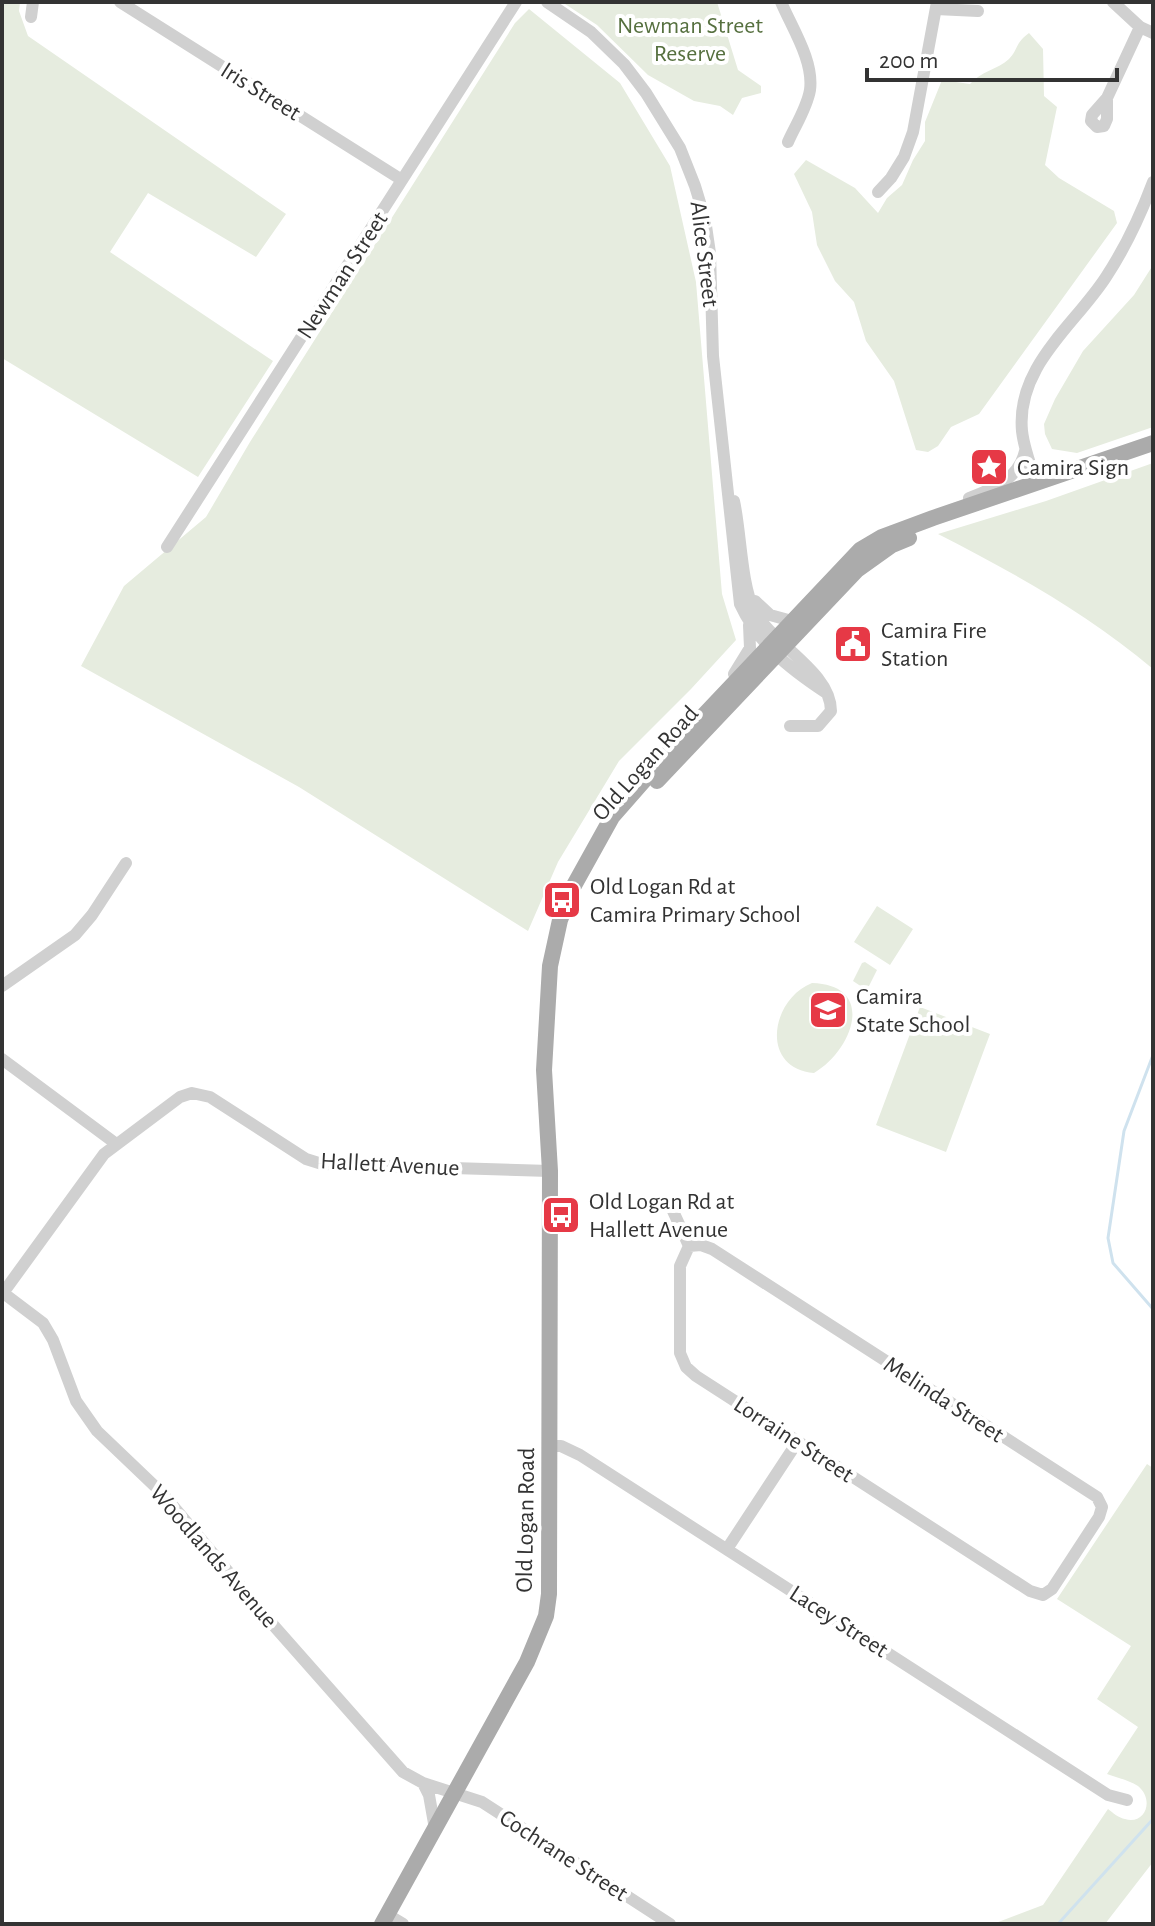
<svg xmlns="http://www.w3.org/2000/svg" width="1155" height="1926" font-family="'Alegreya Sans',sans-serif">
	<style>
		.green { fill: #e6ecdf }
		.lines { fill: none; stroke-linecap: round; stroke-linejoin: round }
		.stream { stroke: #cfe2ee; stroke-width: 3 }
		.minor { stroke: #d0d0d0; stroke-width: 12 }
		.major { stroke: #ababab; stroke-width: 16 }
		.labels { text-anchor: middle; stroke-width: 8; stroke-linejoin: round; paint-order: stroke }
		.park-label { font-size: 24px; fill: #56703f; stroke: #fff }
		.street-label { font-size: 24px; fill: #333; stroke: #fff }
		.poi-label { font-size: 24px; fill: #333; stroke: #fff; text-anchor: start }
	</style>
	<rect width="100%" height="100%" fill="#fff"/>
	<!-- green -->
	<path class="green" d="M2 2H20L19 11 28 36 286 214 256 257 148 193 110 252 273 361 198 477 2 358Z
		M562 2H717L738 70 761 86V93L742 98 733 115 720 106 694 101 648 75 597 25Z
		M529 9 620 83 670 166 696 282 722 594 736 640 691 689 619 761 558 862 528 931 299 787 81 666 124 586 206 517 250 442 515 23Z
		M1029 33 1043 49 1044 96 1057 107 1045 165 1059 178 1114 211 1117 223 979 414 951 427 938 446 928 452 916 450 894 381 866 341 854 302 835 281 817 245 812 212 794 174 806 160 855 188 878 213 887 198 902 185 913 160 925 141V122L942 80 970 84C981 71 997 70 1009 59 1018 50 1015 43 1029 33Z
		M1153 265V427L1077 453 1052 449 1045 434 1044 424 1055 399 1083 351 1134 295Z
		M1153 463V669C1086 613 1016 574 938 534L1046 501Z
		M877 906 913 929 890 965 854 942Z
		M865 962 877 970 868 988 865 989 853 981 862 963Z
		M812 983C877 985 853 1050 814 1073 759 1068 771 999 812 983Z
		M920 1007 990 1034 946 1152 876 1125Z
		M1147 1464 1153 1468V1862L1105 1924H993L1043 1905 1108 1809C1113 1813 1119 1818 1125 1819 1145 1825 1155 1800 1138 1786 1129 1780 1117 1778 1107 1774L1138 1727 1097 1699 1131 1646 1057 1599Z"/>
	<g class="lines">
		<!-- stream -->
		<path class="stream" d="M1153 1055 1124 1131 1108 1238 1113 1263 1153 1309
			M1058 1924 1153 1819"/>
		<!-- minor -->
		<path class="minor" d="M120 2 402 180
			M547 2 591 32 624 64 646 93 680 148 695 186 705 219 710 253 713 356 740 604C759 645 789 668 825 692
			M781 2C792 28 814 61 810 90 807 108 795 126 788 142
			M1113 2 1140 27 1153 33
			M936 9 978 11
			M31 17 33 2
			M1107 98 1092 115 1091 121 1097 127 1104 126 1107 119V98L1140 27
			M878 192 891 178 904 157 913 132 937 2
			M1037 484C1031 467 1024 449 1022 431 1016 366 1075 325 1106 277 1125 248 1141 214 1153 182
			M969 498C993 489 1019 479 1025 451
			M734 501C741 533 741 583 754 610 771 644 831 671 831 711L818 726H790
			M167 547 516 2
			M755 601 770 615 792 621
			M734 674 750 648 749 625
			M2 986 75 935 92 915 126 863
			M2 1059 115 1143
			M673 1211 689 1246 680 1266V1353L686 1367 696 1376 1030 1591 1043 1595 1052 1589 1099 1517 1102 1507 1097 1497 712 1249 701 1245 689 1246
			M2 1292 43 1323 53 1340 76 1401 97 1431 163 1494 267 1618 403 1772 423 1783 482 1802 670 1924
			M3 1293 104 1154 180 1097 192 1093 210 1097 306 1159 322 1164 550 1171
			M550 1446H561L580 1455 1108 1795 1127 1800
			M727 1549 798 1441
			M423 1783 429 1795 435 1829
			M388 1915 403 1924"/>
		<!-- major -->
		<path class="major" d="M657 781 857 570 892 545 909 538
			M382 1924 527 1662 546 1616 549 1594 550 1171 544 1070 550 966 560 920 572 889 612 817 669 752 860 550 882 537 933 518 1153 443"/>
	</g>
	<!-- icons -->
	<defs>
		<g id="sight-square" transform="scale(2)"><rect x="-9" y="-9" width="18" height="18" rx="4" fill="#e63946" stroke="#fff"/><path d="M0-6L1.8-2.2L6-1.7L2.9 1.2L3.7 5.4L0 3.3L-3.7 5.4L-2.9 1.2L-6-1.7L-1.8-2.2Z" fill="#fff"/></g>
		<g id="civic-square" transform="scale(2)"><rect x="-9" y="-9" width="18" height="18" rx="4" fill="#e63946" stroke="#fff"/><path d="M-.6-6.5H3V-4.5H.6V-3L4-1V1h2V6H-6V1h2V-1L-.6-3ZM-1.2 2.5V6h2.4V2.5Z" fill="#fff"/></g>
		<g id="bus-square" transform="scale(2)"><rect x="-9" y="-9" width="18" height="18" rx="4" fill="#e63946" stroke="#fff"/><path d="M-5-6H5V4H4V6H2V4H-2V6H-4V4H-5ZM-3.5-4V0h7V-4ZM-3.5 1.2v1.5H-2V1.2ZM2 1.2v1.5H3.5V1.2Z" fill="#fff"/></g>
		<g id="school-square" transform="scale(2)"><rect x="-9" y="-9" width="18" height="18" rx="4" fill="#e63946" stroke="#fff"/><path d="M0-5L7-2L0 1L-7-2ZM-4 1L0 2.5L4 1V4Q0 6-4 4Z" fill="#fff"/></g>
	</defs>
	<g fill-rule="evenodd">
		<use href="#sight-square" x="989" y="467"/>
		<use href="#civic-square" x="853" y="644"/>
		<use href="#bus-square" x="562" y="900"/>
		<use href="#school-square" x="828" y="1010"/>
		<use href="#bus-square" x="561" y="1215"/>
	</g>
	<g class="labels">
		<!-- park labels -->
		<g class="park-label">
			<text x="690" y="33">Newman Street<tspan x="690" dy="28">Reserve</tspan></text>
		</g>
		<!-- street labels -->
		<g class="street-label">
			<text transform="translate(261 91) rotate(32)" y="8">Iris Street</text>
			<text transform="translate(705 254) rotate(83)" y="8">Alice Street</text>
			<text transform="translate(342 275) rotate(-57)" y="8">Newman Street</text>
			<text transform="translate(645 763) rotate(-48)" y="8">Old Logan Road</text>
			<text transform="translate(390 1164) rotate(3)" y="8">Hallett Avenue</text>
			<text transform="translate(944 1399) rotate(33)" y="8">Melinda Street</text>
			<text transform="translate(794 1439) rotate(33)" y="8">Lorraine Street</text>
			<text transform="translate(525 1520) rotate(-89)" y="8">Old Logan Road</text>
			<text transform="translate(214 1556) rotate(49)" y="8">Woodlands Avenue</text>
			<text transform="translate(839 1621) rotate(33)" y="8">Lacey Street</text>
			<text transform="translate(564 1855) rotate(33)" y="8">Cochrane Street</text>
		</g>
		<!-- poi labels -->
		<g class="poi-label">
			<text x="1017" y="475">Camira Sign</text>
			<text x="881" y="638">Camira Fire<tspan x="881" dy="28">Station</tspan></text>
			<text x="590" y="894">Old Logan Rd at<tspan x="590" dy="28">Camira Primary School</tspan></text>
			<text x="856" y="1004">Camira<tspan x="856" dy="28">State School</tspan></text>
			<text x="589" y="1209">Old Logan Rd at<tspan x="589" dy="28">Hallett Avenue</tspan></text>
		</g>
	</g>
	<!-- border -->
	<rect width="1155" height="1926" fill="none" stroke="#333333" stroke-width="8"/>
	<!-- scale -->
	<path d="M867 68v12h250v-12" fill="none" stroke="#333333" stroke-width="4"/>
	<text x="879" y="68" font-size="24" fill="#333333" stroke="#ffffff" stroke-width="6" paint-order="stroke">200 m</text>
</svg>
